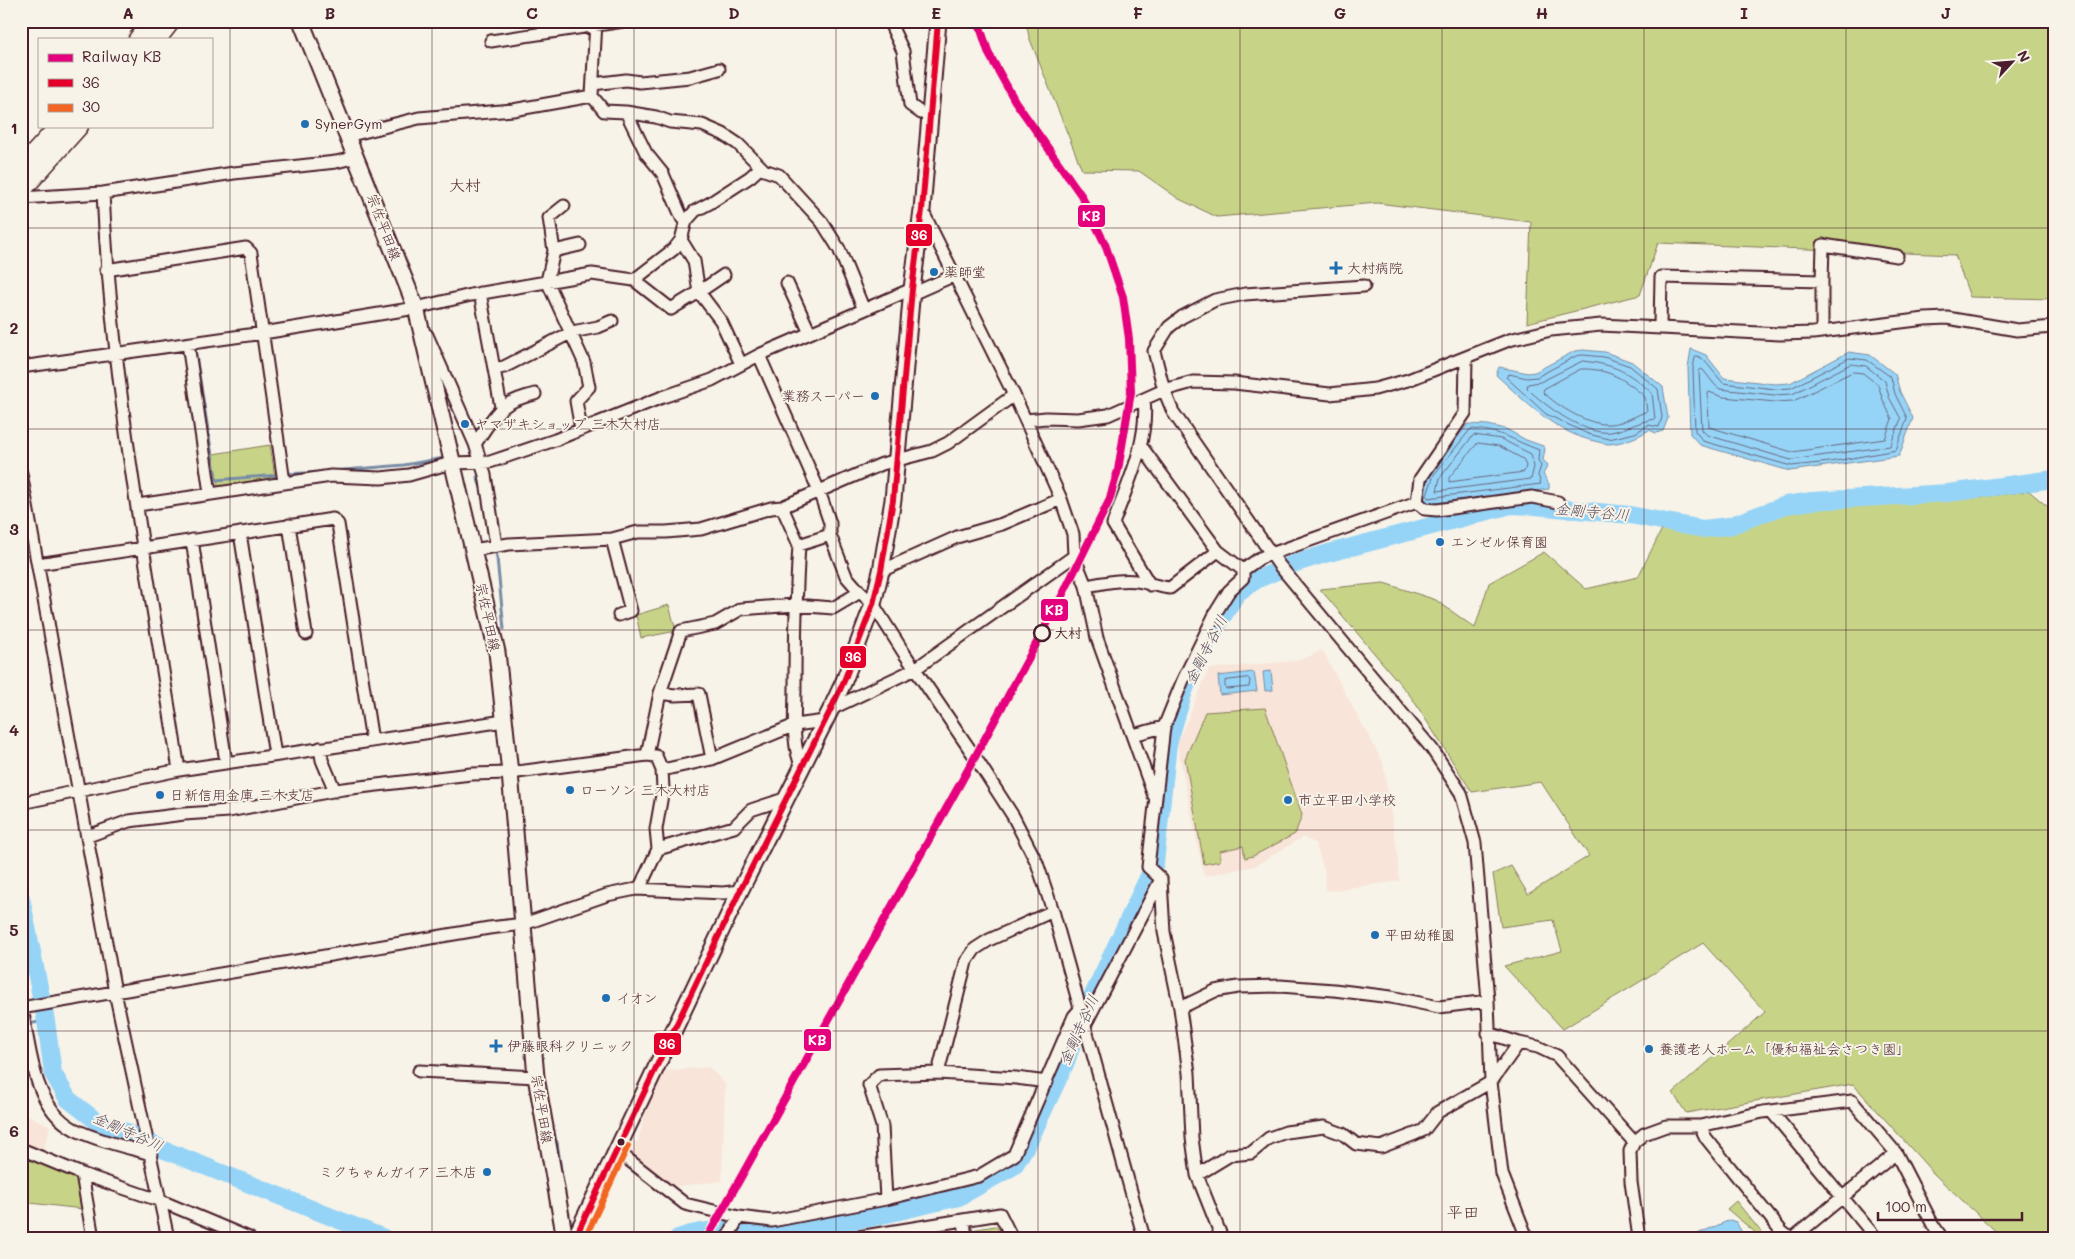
<svg xmlns="http://www.w3.org/2000/svg" width="2075" height="1259" font-family="Mali,'Klee One',sans-serif">
	<style>
		.built { fill: #f8e4d8 }
		.green { fill: #c7d488; stroke: #887a5a }
		.water { fill: #96d4f7; stroke: #788ca5 }
		.lines { fill: none; stroke-linecap: round; stroke-linejoin: round }
		.shore { stroke: #68677d; stroke-width: 1 }
		.stream { stroke: #788ca5; stroke-width: 3 }
		.river { stroke: #96d4f7; stroke-width: 18 }
		.minor-casing { stroke: #4a1f2b; stroke-width: 15 }
		.major-casing { stroke: #4a1f2b; stroke-width: 19 }
		.highway-casing { stroke: #4a1f2b; stroke-width: 21 }
		.minor { stroke: #f7f3e8; stroke-width: 11 }
		.major { stroke: #f7f3e8; stroke-width: 15 }
		.highway { stroke: #f7f3e8; stroke-width: 18 }
		.bus-1-casing { stroke: #f7f3e8; stroke-width: 10 }
		.bus-2-casing { stroke: #f7f3e8; stroke-width: 10 }
		.bus-1 { stroke: #e4002b; stroke-width: 6 }
		.bus-2 { stroke: #f26522; stroke-width: 6 }
		.rail-1-casing { stroke: #f7f3e8; stroke-width: 11 }
		.rail-1 { stroke: #e5007d; stroke-width: 8 }
		.grid { fill: none; stroke: #4a1f2b; stroke-width: 1; stroke-opacity: 0.55 }
		.poi-dot { fill: #1f6fb2; stroke: #f7f3e8; stroke-width: 2 }
		.stop-dot { fill: #f7f3e8; stroke: #4a1f2b; stroke-width: 2.5 }
		.bus-dot { fill: #4a1f2b; stroke: #f7f3e8; stroke-width: 2 }
		.labels { text-anchor: middle; stroke-width: 4; stroke-linejoin: round; paint-order: stroke }
		.poi-label { font-size: 14px; fill: #4a1f2b; stroke: #f7f3e8; text-anchor: start }
		.street-label { font-size: 14px; fill: #4a1f2b; stroke: #f7f3e8 }
		.stop-label { font-size: 14px; font-weight: bold; fill: #4a1f2b; stroke: #f7f3e8; text-anchor: start }
		.water-label { font-size: 15px; font-style: italic; fill: #5d4c5e; stroke: #f7f3e8 }
		.quarter-label { font-size: 16px; fill: #4a1f2b; stroke: #f7f3e8 }
		.line-badge { stroke: #f7f3e8; stroke-width: 2 }
		.badge-label { font-size: 14px; text-anchor: middle; font-weight: bold; fill: #fff }
		.neatline { fill: none; stroke: #4a1f2b; stroke-width: 2 }
		.grid-label { font-size: 16px; text-anchor: middle; font-weight: bold; fill: #4a1f2b }
	</style>
	<rect width="100%" height="100%" fill="#f7f3e8"/>
	<filter id="ink" filterUnits="userSpaceOnUse"><feTurbulence type="fractalNoise" baseFrequency=".02" numOctaves="2"/><feDisplacementMap in="SourceGraphic" scale="10" xChannelSelector="R" yChannelSelector="G"/><feConvolveMatrix kernelMatrix="1 2 1 2 8 2 1 2 1" color-interpolation-filters="sRGB"/></filter>
	<g filter="url(#ink)">
		<!-- built -->
		<path class="built" d="M1322 650 1383 763 1397 851 1399 881 1326 891 1324 869 1315 843 1303 837 1255 866 1204 876 1177 744 1209 669 1292 661 1306 658Z
			M709 1067 725 1084 722 1181 670 1187 627 1150 634 1142H638L648 1101 663 1071Z
			M21 1112 50 1126 42 1155 21 1147Z"/>
		<!-- green -->
		<path class="green" d="M1026 21H2054V299L1970 297 1955 255 1658 243 1640 295 1527 323 1531 222 1377 203 1217 217 1179 199 1139 171 1082 170 1029 37Z
			M270 445 275 477 272 484 219 491 213 454Z
			M2029 491 2054 512V1238H2003L1935 1175 1853 1084 1686 1113 1673 1093 1765 1012 1703 943 1563 1029 1504 966 1562 951 1553 920 1501 927 1493 874 1511 866 1528 894 1589 856 1541 782 1472 792 1412 698 1320 589 1384 583 1436 600 1475 628 1489 583 1544 552 1586 589 1638 577 1662 529 1724 535 1790 510 1957 500Z
			M669 605 676 631 641 638 636 615Z
			M1265 708 1302 815 1295 834 1253 856 1245 858 1243 846 1220 851V861L1204 864 1185 759 1205 712Z
			M21 1153 72 1173 76 1178 83 1209 21 1202Z
			M1736 1201 1766 1238H1762L1727 1209Z
			M995 1226 997 1227 1002 1238H968L971 1230Z"/>
		<!-- water -->
		<path class="water" d="M1691 349 1706 355 1724 378 1775 384 1790 383 1849 352 1870 355 1895 374 1900 392 1913 418 1899 456 1790 471 1700 445 1690 434 1688 368Z
			M1583 350 1605 352 1632 362 1663 387 1668 418 1663 431 1656 433 1649 430C1638 437 1623 443 1609 444 1605 444 1599 442 1594 441 1554 432 1526 402 1496 375L1499 367 1528 373 1535 372 1575 351Z
			M1468 424 1488 425 1506 429 1526 440 1543 446 1545 449 1543 460 1548 465 1543 474 1549 484V489L1434 504 1424 502 1422 495 1429 473Z
			M1271 671 1273 690 1265 691 1263 672Z
			M1254 672 1257 691 1220 695 1218 676Z
			M1730 1220 1736 1222 1745 1238H1688Z"/>
		<g class="lines">
			<!-- shore -->
			<path class="shore" d="M1583 355 1604 357 1630 366 1658 389 1662 417 1659 427 1648 425 1635 433 1609 439 1588 434 1546 414 1506 377 1509 374 1527 378 1537 377 1576 356Z
				M1697 356 1703 359 1723 383 1775 389 1791 388 1849 358 1867 360 1891 377 1895 394 1907 418 1896 450 1830 462 1791 466 1703 441 1695 431 1693 368 1695 358Z
				M1583 361C1616 365 1627 371 1652 393L1655 419C1640 421 1627 429 1611 432 1585 436 1544 405 1527 388L1528 384 1540 382Z
				M1851 364 1866 366 1885 381 1889 397 1901 419 1890 446 1791 460 1707 435 1702 430 1699 371 1701 369 1703 370 1715 385 1720 389 1774 395 1792 394Z
				M1581 369C1608 368 1626 380 1645 397L1647 411C1635 416 1624 423 1610 424 1589 426 1557 406 1543 392L1544 389Z
				M1853 372 1863 373 1878 385 1883 400 1892 419 1885 439 1792 452 1709 427 1708 394 1709 392 1723 397 1775 402 1793 401Z
				M1471 429C1501 430 1512 440 1539 450L1538 460 1541 466 1538 475 1541 484 1428 498 1427 495 1434 475Z
				M1474 435 1501 439 1531 454 1534 467 1531 479 1437 491 1440 478Z
				M1478 443 1499 446 1523 459 1526 466 1524 472 1449 482V478Z
				M1248 678 1250 680 1249 687 1227 689 1225 688V681Z"/>
			<!-- stream -->
			<path class="stream" d="M131 357 195 349 216 480 279 475
				M333 471 404 465 444 458
				M285 474 324 472
				M477 477 483 493
				M484 505 487 523
				M495 548 497 558 504 629
				M27 1024 46 1021
				M557 1142 563 1185"/>
			<!-- river -->
			<path class="river" d="M1204 647 1237 593 1258 579 1293 564 1325 554 1511 505 1535 506 1630 515 1703 529 1729 526 1786 505 1812 501 1948 493 2054 479
				M21 898 46 1021 53 1073 68 1099 99 1123 124 1131 162 1149 384 1238
				M678 1238C697 1231 718 1229 738 1230 750 1231 761 1233 774 1233L874 1217 959 1197 1014 1166 1030 1139 1066 1062 1077 1029 1155 863 1168 744 1184 691 1192 672"/>
			<!-- minor casing -->
			<g class="minor-casing">
				<path id="minor" d="M596 21 592 96 604 111 626 112 656 117 670 122 702 125 723 134 738 144 764 170 779 175 822 222 839 249 864 310
					M889 21 903 51 910 105 921 113 929 115
					M491 41 624 21
					M593 84 626 80 640 82 690 77 719 69
					M626 112 646 153 663 174 682 218 686 221
					M347 136 419 118 513 110 592 96
					M103 193C112 387 149 579 179 770
					M21 198 103 193 234 173 336 162 357 157
					M922 210 1014 395 1061 499 1073 534 1074 556 1086 586 1097 638 1154 796
					M681 240 694 261 699 292 721 321 741 364
					M580 245 554 251 547 281 584 362 589 387 576 401 581 429
					M554 251 549 218 564 206
					M106 270 246 248 251 253 284 482
					M634 280 671 309 699 292 724 275
					M1822 281 1823 245 1897 256
					M787 283 810 333
					M1364 286 1245 294 1215 300 1182 317 1169 327 1154 351 1164 390 1173 412 1279 565 1432 749 1461 793 1475 843 1488 1001 1491 1082 1502 1174 1527 1238
					M480 293 501 407
					M912 294 955 275
					M1660 326 1661 277 1822 281V331
					M427 335 475 444 485 475 496 545
					M188 344 210 493
					M759 355 819 491 830 523V535L846 576 860 592 873 604 904 653 975 757 1013 816 1037 863 1053 911 1144 1238
					M21 367 263 333 416 308 471 295 592 274 634 280 674 249 681 240 686 221 695 211 710 203 750 177 761 167
					M494 369 504 367 572 332 598 327 612 321
					M1144 399C1149 442 1127 485 1113 524L1150 585
					M1026 420 1046 418 1078 419 1108 415 1164 390 1193 382 1234 383 1330 394 1375 389 1408 380 1509 340 1551 330 1601 325 1780 334 1813 333 1925 319 1947 318 2017 330 2054 327
					M475 444C496 414 497 403 535 394
					M1141 446 1218 551
					M21 473 115 992 168 1238
					M1417 502 1425 509 1437 510 1532 497 1558 502
					M138 505 331 476 381 478 409 475 451 463 490 462 555 440 660 398 712 380 759 355 912 289
					M782 507 799 545
					M289 525 306 634
					M240 533 275 755
					M612 539 631 611 619 615
					M192 540 226 762
					M473 550 509 544 612 539 638 532H666L701 529 771 508 782 507 882 464 932 451 948 443 1014 395
					M38 564 333 519 338 524 372 741
					M881 571 957 537 1002 524 1061 499
					M1086 586C1103 583 1125 578 1142 582 1152 584 1160 587 1170 588L1218 551 1243 570
					M660 693 675 695 699 694 712 759
					M831 709 915 669 1074 556
					M1133 735 1164 727
					M320 748 322 760 335 791
					M647 755 660 693 681 631 715 624 741 609 795 605 833 608 860 592
					M802 767C791 744 795 713 795 687 795 640 796 593 799 545L830 535
					M662 770 712 759 795 725 825 721
					M21 803 179 770 504 721
					M88 836 129 821 184 814 229 811 343 789 471 774 510 773 647 755 656 756 662 770 663 789 656 829 658 849 641 885 636 889
					M658 849 734 827 751 810 787 798
					M1161 880 1164 932 1180 1008 1189 1073 1192 1138 1197 1175 1222 1238
					M21 1008 489 928 524 924 607 895 636 889 723 893 740 891
					M22 1008C30 1049 33 1107 74 1129 98 1141 126 1147 151 1154
					M1180 1008 1215 991 1238 987 1280 986 1334 990 1391 997 1439 1007 1488 1001
					M1085 1025 1161 879 1148 867 1164 727 1183 680 1216 612 1229 591 1243 578V570L1260 558 1417 502 1420 479 1465 413 1466 358
					M1488 1033 1519 1043 1538 1047 1557 1056 1634 1142
					M419 1071 536 1077
					M938 1073 1016 1078 1047 1082
					M1771 1111 1876 1238
					M1700 1126 1706 1138 1782 1232 1790 1238
					M21 1149 82 1174 161 1201 249 1238
					M616 1150 685 1204 739 1217 772 1221 886 1199 979 1176 1014 1155 1074 1016 1081 1008
					M82 1174 93 1238
					M1197 1175 1230 1155 1251 1153 1269 1138 1286 1132 1324 1127 1343 1134 1356 1144 1381 1147 1415 1134 1424 1130 1438 1112 1491 1082 1519 1043
					M886 1199 882 1126 869 1085 879 1075 938 1073 966 962 975 949 989 940 1053 911
					M964 1220 966 1238
					M727 1238 739 1217
					M852 1238 1000 1214 1012 1238
					M1639 1238 1631 1182 1630 1151 1634 1142 1644 1134 1666 1126H1700L1763 1112 1852 1101 1896 1153 1933 1225 1942 1238
					M1793 1238 1896 1153"/>
			</g>
			<!-- major casing -->
			<g class="major-casing">
				<path id="major" d="M301 21 416 308 497 652 510 773 536 1077 564 1233 568 1238
					M575 1238 740 891 831 709 844 681 873 604 881 571 893 500 912 289 922 210 938 21"/>
			</g>
			<!-- highway casing -->
			<g class="highway-casing">
				<path id="highway" d="M138 39 153 21
					M157 39 171 21
					M21 168 59 126
					M21 191 79 126"/>
			</g>
			<!-- minor -->
			<use href="#minor" class="minor"/>
			<!-- major -->
			<use href="#major" class="major"/>
			<!-- highway -->
			<use href="#highway" class="highway"/>
			<!-- bus-1 casing -->
			<g class="bus-1-casing">
				<path id="bus-1" d="M575 1238 740 891 831 709 844 681 873 604 881 571 893 500 912 289 922 210 938 21"/>
			</g>
			<!-- bus-2 casing -->
			<g class="bus-2-casing">
				<path id="bus-2" d="M585 1238 628 1146"/>
			</g>
			<!-- bus-1 -->
			<use href="#bus-1" class="bus-1"/>
			<!-- bus-2 -->
			<use href="#bus-2" class="bus-2"/>
			<!-- rail-1 casing -->
			<g class="rail-1-casing">
				<path id="rail-1" d="M707 1238 975 757 1062 596 1109 501 1118 470 1131 392 1129 339 1123 297 1105 244 1081 195 1015 101 989 54 978 21"/>
			</g>
			<!-- rail-1 -->
			<use href="#rail-1" class="rail-1"/>
		</g>
	</g>
	<!-- grid -->
	<path class="grid" d="M230 21V1238M432 21V1238M634 21V1238M836 21V1238M1038 21V1238M1240 21V1238M1442 21V1238M1644 21V1238M1846 21V1238M21 228H2054M21 429H2054M21 630H2054M21 830H2054M21 1031H2054"/>
	<!-- markers -->
	<g class="poi-dot">
		<circle cx="305" cy="124" r="5"/>
		<path d="M1333.5 260.5h5v5h5v5h-5v5h-5v-5h-5v-5h5z"/>
		<circle cx="934" cy="272" r="5"/>
		<circle cx="875" cy="396" r="5"/>
		<circle cx="465" cy="424" r="5"/>
		<circle cx="1440" cy="542" r="5"/>
		<circle cx="570" cy="790" r="5"/>
		<circle cx="160" cy="795" r="5"/>
		<circle cx="1288" cy="800" r="5"/>
		<circle cx="1375" cy="935" r="5"/>
		<circle cx="606" cy="998" r="5"/>
		<path d="M493.5 1038.5h5v5h5v5h-5v5h-5v-5h-5v-5h5z"/>
		<circle cx="1649" cy="1049" r="5"/>
		<circle cx="487" cy="1172" r="5"/>
	</g>
	<circle class="stop-dot" cx="1042" cy="633" r="8"/>
	<circle class="bus-dot" cx="621" cy="1142" r="4.5"/>
	<g class="labels">
		<!-- poi labels -->
		<g class="poi-label">
			<text x="315" y="129">SynerGym</text>
			<text x="1347" y="273">大村病院</text>
			<text x="944" y="277">薬師堂</text>
			<text x="865" y="401" text-anchor="end">業務スーパー</text>
			<text x="475" y="429">ヤマザキショップ 三木大村店</text>
			<text x="1450" y="547">エンゼル保育園</text>
			<text x="580" y="795">ローソン 三木大村店</text>
			<text x="170" y="800">日新信用金庫 三木支店</text>
			<text x="1298" y="805">市立平田小学校</text>
			<text x="1385" y="940">平田幼稚園</text>
			<text x="616" y="1003">イオン</text>
			<text x="507" y="1051">伊藤眼科クリニック</text>
			<text x="1659" y="1054">養護老人ホーム「優和福祉会さつき園」</text>
			<text x="477" y="1177" text-anchor="end">ミクちゃんガイア 三木店</text>
		</g>
		<!-- street labels -->
		<g class="street-label">
			<text transform="translate(384 227) rotate(69)" y="5">宗佐平田線</text>
			<text transform="translate(488 617) rotate(78)" y="5">宗佐平田線</text>
			<text transform="translate(542 1109) rotate(81)" y="5">宗佐平田線</text>
		</g>
		<!-- stop labels -->
		<g class="stop-label">
			<text x="1054" y="638">大村</text>
		</g>
		<!-- water labels -->
		<g class="water-label">
			<text transform="translate(1592 512) rotate(5)" y="5">金剛寺谷川</text>
			<text transform="translate(1206 650) rotate(-63)" y="5">金剛寺谷川</text>
			<text transform="translate(1079 1030) rotate(-66)" y="5">金剛寺谷川</text>
			<text transform="translate(128 1132) rotate(24)" y="5">金剛寺谷川</text>
		</g>
		<!-- quarter labels -->
		<g class="quarter-label">
			<text x="465" y="191">大村</text>
			<text x="1463" y="1218">平田</text>
		</g>
	</g>
	<g class="line-badge">
		<rect x="1077" y="204" width="29" height="24" rx="5" fill="#e5007d"/>
		<rect x="905" y="223" width="28" height="24" rx="5" fill="#e4002b"/>
		<rect x="1040" y="598" width="29" height="24" rx="5" fill="#e5007d"/>
		<rect x="839" y="645" width="28" height="24" rx="5" fill="#e4002b"/>
		<rect x="803" y="1028" width="29" height="24" rx="5" fill="#e5007d"/>
		<rect x="653" y="1032" width="29" height="24" rx="5" fill="#e4002b"/>
	</g>
	<g class="badge-label">
		<text x="1091" y="221">KB</text>
		<text x="919" y="240">36</text>
		<text x="1054" y="615">KB</text>
		<text x="853" y="662">36</text>
		<text x="817" y="1045">KB</text>
		<text x="667" y="1049">36</text>
	</g>
	<!-- margin -->
	<rect width="2075" height="1259" fill="none" stroke="#f7f3e8" stroke-width="55"/>
	<!-- legend -->
	<rect x="38" y="38" width="175" height="90" fill="#f7f3e8" stroke="#b29e9c"/>
	<rect x="48" y="54" width="25" height="8" fill="#e5007d" stroke="#b29e9c"/>
	<text x="82" y="62" font-size="15" fill="#4a1f2b">Railway KB</text>
	<rect x="48" y="79" width="25" height="8" fill="#e4002b" stroke="#b29e9c"/>
	<text x="82" y="88" font-size="15" fill="#4a1f2b">36</text>
	<rect x="48" y="104" width="25" height="8" fill="#f26522" stroke="#b29e9c"/>
	<text x="82" y="112" font-size="15" fill="#4a1f2b">30</text>
	<!-- north arrow -->
	<g transform="translate(2012 62) rotate(64)" stroke="#f7f3e8" stroke-width="4" paint-order="stroke">
	<path d="M0-4L9 19L0 12L-9 19Z" fill="#4a1f2b"/>
	<text y="-8" font-size="14" font-weight="bold" text-anchor="middle" fill="#4a1f2b">N</text>
	</g>
	<!-- scale -->
	<path d="M1878 1212v8h144v-8" fill="none" stroke="#4a1f2b" stroke-width="2.5"/>
	<text x="1885" y="1212" font-size="15" fill="#4a1f2b" stroke="#f7f3e8" stroke-width="4" paint-order="stroke">100 m</text>
	<rect x="28" y="28" width="2020" height="1204" class="neatline"/>
	<g class="grid-label">
		<text x="128" y="19">A</text>
		<text x="330" y="19">B</text>
		<text x="532" y="19">C</text>
		<text x="734" y="19">D</text>
		<text x="936" y="19">E</text>
		<text x="1138" y="19">F</text>
		<text x="1340" y="19">G</text>
		<text x="1542" y="19">H</text>
		<text x="1744" y="19">I</text>
		<text x="1946" y="19">J</text>
		<text x="14" y="134">1</text>
		<text x="14" y="334">2</text>
		<text x="14" y="535">3</text>
		<text x="14" y="736">4</text>
		<text x="14" y="936">5</text>
		<text x="14" y="1137">6</text>
	</g>
</svg>
